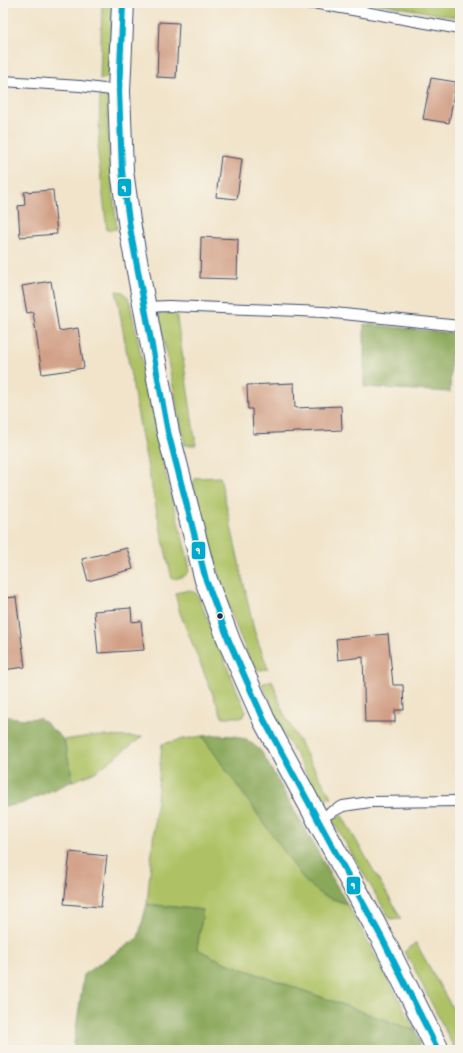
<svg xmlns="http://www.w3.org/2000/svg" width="463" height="1053" font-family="Dekko,sans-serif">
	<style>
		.green { fill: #aec265; stroke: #647862 }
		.forest { fill: #8aa85a; stroke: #526c5c }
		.building { fill: #d19f85 }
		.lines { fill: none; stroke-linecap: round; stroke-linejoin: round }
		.lane-casing { stroke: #3b4a6e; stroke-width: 12 }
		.secondary-casing { stroke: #3b4a6e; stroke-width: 24 }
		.lane { stroke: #fff; stroke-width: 10 }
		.secondary { stroke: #fff; stroke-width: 22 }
		.bus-1-casing { stroke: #f7f3e8; stroke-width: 9 }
		.bus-1 { stroke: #00a9ce; stroke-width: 6 }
		.bus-dot { fill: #1b2f5e; stroke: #f7f3e8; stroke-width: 1.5 }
		.line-badge { stroke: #f7f3e8; stroke-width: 1.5 }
		.badge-label { font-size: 11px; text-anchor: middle; font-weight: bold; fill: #fff }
	</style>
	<rect width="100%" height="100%" fill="#f7f3e8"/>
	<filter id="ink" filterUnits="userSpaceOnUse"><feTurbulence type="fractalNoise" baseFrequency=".025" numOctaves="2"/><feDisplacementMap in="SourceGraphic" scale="8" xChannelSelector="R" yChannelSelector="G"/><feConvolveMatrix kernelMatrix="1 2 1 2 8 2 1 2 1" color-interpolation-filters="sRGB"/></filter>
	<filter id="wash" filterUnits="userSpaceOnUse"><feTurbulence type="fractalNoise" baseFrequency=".012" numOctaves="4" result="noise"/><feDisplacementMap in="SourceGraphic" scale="16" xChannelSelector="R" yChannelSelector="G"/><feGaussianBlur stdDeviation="0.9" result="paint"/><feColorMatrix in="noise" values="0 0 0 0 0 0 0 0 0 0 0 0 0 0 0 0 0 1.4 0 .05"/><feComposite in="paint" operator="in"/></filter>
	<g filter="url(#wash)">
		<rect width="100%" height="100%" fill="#f1e4ca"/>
		<!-- green -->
		<path class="green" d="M102 3H113L109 74 106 78 100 80Z
			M376 3H460V18Z
			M100 93 108 94V134L110 163 117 229 107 230 98 154 99 135Z
			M116 291 123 292 127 296 130 303 166 475 188 560C188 562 190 567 189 570 188 577 178 578 172 579 149 484 133 387 116 291Z
			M160 312H176L196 445H185L159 317Z
			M220 477 254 630 268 669 259 670 253 668 227 603 193 483 196 478Z
			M190 590 197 594 243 705 246 712 243 717H222L180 613 175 593Z
			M272 680 283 712 310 761 332 798H325L318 794 280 727 262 684Z
			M91 736 142 737 95 772 73 781 64 740Z
			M202 736 236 783 322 895 347 904 416 1031 221 961 197 949 203 910 147 904 162 744 184 739Z
			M334 816H342L401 918 390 919 334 823Z
			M416 943 460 1022V1050H455L412 964 404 952Z"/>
		<!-- forest -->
		<path class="forest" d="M364 324 460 334V353H451L450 392 364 387Z
			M3 716 23 719 40 718 64 740 73 781 21 804 3 807Z
			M216 735 235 736 249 741 261 751 347 904 322 895 305 881 202 736Z
			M147 904 203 910 197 949 221 961 416 1031 420 1042 417 1050H73L84 974 138 938Z"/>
		<g id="blocks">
			<!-- building -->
			<path class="building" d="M159 22 179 23 176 78 157 77Z
				M431 78 456 82 449 123 423 119Z
				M221 156 242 159 237 199 216 197Z
				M53 190 57 234 20 237 18 206 25 205 24 192Z
				M201 237 238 239 237 279 200 278Z
				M51 281 59 331 78 328 84 368 42 374 33 312 27 313 22 286Z
				M294 383 295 408 341 406 342 430 253 434 252 409H248L247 385Z
				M127 548 133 569 88 581 82 559Z
				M16 597 25 667 3 670V598Z
				M131 608 132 622 141 621 144 650 98 653 94 611Z
				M388 634 393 685H403L404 710H395V722H365L363 657 338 660 336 639Z
				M70 852 107 856 101 907 64 904Z"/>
		</g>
	</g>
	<g filter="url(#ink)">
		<use href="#blocks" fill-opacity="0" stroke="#3b4a6e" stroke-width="1"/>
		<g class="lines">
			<!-- lane casing -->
			<g class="lane-casing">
				<path id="lane" d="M302 3 319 4 460 29
					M3 81 80 86 119 91
					M145 307 169 306 324 312 460 326
					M317 820 343 806 370 802 460 801"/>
			</g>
			<!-- secondary casing -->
			<g class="secondary-casing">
				<path id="secondary" d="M123 3 119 91 122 171 130 228 168 432 206 580 229 641 264 720 383 940 438 1050"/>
			</g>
			<!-- lane -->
			<use href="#lane" class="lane"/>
			<!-- secondary -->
			<use href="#secondary" class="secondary"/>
			<!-- bus-1 casing -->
			<g class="bus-1-casing">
				<path id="bus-1" d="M123 3 119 91 122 171 130 228 168 432 206 580 229 641 264 720 383 940 438 1050"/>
			</g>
			<!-- bus-1 -->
			<use href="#bus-1" class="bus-1"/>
		</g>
	</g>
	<!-- markers -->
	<circle class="bus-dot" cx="220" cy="616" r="3.5"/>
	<g class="line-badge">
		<rect x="117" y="178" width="15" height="19" rx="4" fill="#00a9ce"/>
		<rect x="191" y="541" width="15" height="19" rx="4" fill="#00a9ce"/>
		<rect x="346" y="876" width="15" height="19" rx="4" fill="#00a9ce"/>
	</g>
	<g class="badge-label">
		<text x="124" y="192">9</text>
		<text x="198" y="554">9</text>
		<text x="353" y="889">9</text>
	</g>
	<!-- margin -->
	<rect width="463" height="1053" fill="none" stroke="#f7f3e8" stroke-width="16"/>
</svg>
